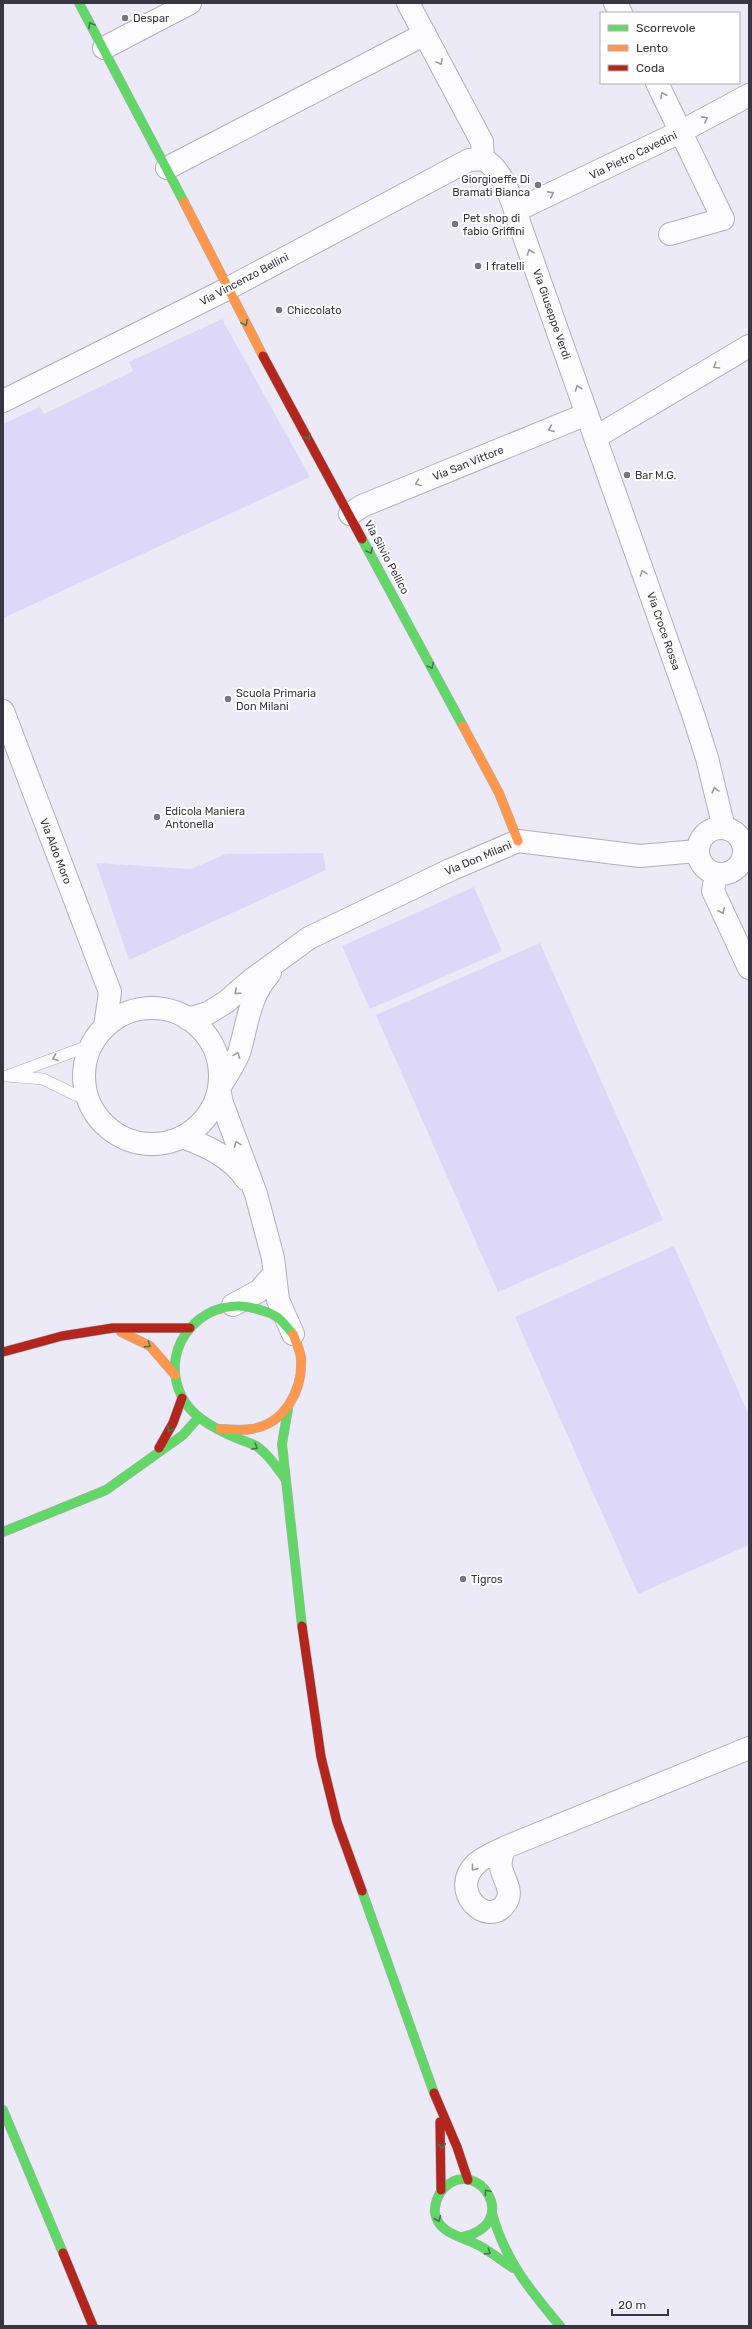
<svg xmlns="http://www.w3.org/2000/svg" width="752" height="2329" font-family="Rubik,sans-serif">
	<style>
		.green { fill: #ded8f8 }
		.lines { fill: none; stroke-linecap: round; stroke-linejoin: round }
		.lane-casing { stroke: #b1afba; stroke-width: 12 }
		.street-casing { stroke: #b1afba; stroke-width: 24 }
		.fast-casing { stroke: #b1afba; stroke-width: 10 }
		.slow-casing { stroke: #b1afba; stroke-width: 10 }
		.jam-casing { stroke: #b1afba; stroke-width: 10 }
		.lane { stroke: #fcfcfe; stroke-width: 11 }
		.street { stroke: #fcfcfe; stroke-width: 22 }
		.fast { stroke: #63d668; stroke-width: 9 }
		.slow { stroke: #ff974d; stroke-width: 9 }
		.jam { stroke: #b3261e; stroke-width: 9 }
		.oneway { stroke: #497651 }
		.oneway2 { stroke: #9a99a0 }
		.poi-dot { fill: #777581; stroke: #fff; stroke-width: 1.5 }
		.labels { text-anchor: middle; stroke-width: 4; stroke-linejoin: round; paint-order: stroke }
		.poi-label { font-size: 11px; fill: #383642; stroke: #fff; text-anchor: start }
		.street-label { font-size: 11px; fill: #383642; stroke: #fff }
	</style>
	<rect width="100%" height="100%" fill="#eceaf6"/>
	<!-- green -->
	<path class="green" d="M222 319 310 477 3 618V424L40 407 44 414 133 371 129 362Z
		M323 853 326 870 129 960 96 863 191 869 226 854Z
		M474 887 502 951 370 1009 342 946Z
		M540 943 663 1220 498 1292 376 1015Z
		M674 1246 749 1415V1545L638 1594 515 1317Z"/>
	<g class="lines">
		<!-- lane casing -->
		<g class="lane-casing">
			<path id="lane" d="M88 1101 43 1079 7 1076 91 1045"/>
		</g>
		<!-- street casing -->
		<g class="street-casing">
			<path id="street" d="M408 3 482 142 483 159
				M615 3 621 13
				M104 48 190 3
				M657 83 723 219 670 234
				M483 159C504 170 513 204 520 225L693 714 707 758 724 828
				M167 168 425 34
				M515 211 682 131 749 95
				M3 401 227 289 469 160 483 159
				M596 437 749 346
				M350 514 362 506 587 414
				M3 711 110 992 105 1027
				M698 851a23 23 0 1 1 46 0a23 23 0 1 1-46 0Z
				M716 874 713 891 749 968
				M84 1076a68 68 0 1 1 136 0a68 68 0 1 1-136 0Z
				M188 1019 208 1013 226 1002 250 981 309 938 450 870 518 841 640 856 697 851
				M219 1088C226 1077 234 1065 239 1053 248 1023 248 998 270 973
				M219 1089 222 1103 256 1194 273 1258 278 1300 293 1334
				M182 1137C207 1146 231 1157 246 1179
				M233 1305 259 1291 274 1274
				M506 1847C489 1872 519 1885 505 1904 487 1929 447 1890 477 1863 485 1856 496 1852 506 1847L749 1748"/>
		</g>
		<!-- fast casing -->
		<g class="fast-casing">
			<path id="fast" d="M79 3 184 202
				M362 539 463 726
				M288 1409 282 1444 302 1626
				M286 1480C278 1469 270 1456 259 1448 253 1443 246 1442 239 1439 219 1431 192 1418 182 1397 155 1344 209 1289 263 1311 267 1312 273 1314 277 1317 283 1321 288 1329 293 1334
				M3 1532 106 1490 183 1435 198 1418
				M362 1891 434 2093
				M3 2110 63 2253
				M492 2213C505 2260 529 2289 560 2326
				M462 2237C523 2224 478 2155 444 2188 438 2194 434 2205 435 2213 438 2234 464 2237 480 2246 491 2252 502 2261 513 2268"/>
		</g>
		<!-- slow casing -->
		<g class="slow-casing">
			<path id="slow" d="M184 202 263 356
				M463 726 499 793 518 841
				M121 1332 150 1346 175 1375
				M220 1429C230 1429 241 1431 251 1429 285 1424 303 1390 301 1358 300 1350 296 1342 293 1334"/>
		</g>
		<!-- jam casing -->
		<g class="jam-casing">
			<path id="jam" d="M263 356 362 539
				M3 1352 62 1336 113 1328H190
				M159 1448 173 1423 182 1398
				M302 1626 321 1757 337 1822 362 1891
				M434 2093 457 2147 468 2180
				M440 2122 441 2190
				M63 2253 93 2326"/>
		</g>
		<!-- lane -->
		<use href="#lane" class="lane"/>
		<!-- street -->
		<use href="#street" class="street"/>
		<!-- fast -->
		<use href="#fast" class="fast"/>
		<!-- slow -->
		<use href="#slow" class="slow"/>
		<!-- jam -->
		<use href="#jam" class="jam"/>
	</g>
	<!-- one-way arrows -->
	<defs><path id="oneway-chevron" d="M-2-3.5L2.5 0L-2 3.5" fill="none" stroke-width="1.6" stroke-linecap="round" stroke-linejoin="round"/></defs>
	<g class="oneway">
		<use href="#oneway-chevron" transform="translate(91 25) rotate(-119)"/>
		<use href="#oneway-chevron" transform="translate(245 323) rotate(62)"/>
		<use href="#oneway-chevron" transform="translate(308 437) rotate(61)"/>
		<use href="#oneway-chevron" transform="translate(370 551) rotate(62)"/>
		<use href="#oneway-chevron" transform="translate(431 666) rotate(62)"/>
		<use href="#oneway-chevron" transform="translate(148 1345) rotate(33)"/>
		<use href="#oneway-chevron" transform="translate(170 1429) rotate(120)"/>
		<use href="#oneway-chevron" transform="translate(255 1447) rotate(31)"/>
		<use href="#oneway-chevron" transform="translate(442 2146) rotate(86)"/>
		<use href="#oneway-chevron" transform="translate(487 2192) rotate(-127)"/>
		<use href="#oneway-chevron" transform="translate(438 2219) rotate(67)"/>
		<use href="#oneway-chevron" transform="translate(488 2252) rotate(33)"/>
	</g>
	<g class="oneway2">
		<use href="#oneway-chevron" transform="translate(440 62) rotate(62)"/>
		<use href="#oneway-chevron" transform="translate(663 95) rotate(-117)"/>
		<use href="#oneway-chevron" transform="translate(705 119) rotate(-28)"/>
		<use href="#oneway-chevron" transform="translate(551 194) rotate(-26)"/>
		<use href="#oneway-chevron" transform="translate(530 252) rotate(-109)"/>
		<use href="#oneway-chevron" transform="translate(716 366) rotate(149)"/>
		<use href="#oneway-chevron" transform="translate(578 388) rotate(-109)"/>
		<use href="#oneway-chevron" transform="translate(551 429) rotate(158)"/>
		<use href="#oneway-chevron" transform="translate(418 483) rotate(158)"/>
		<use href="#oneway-chevron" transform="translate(643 573) rotate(-109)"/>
		<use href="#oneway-chevron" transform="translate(715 790) rotate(-105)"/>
		<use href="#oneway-chevron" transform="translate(722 911) rotate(65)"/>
		<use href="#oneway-chevron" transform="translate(237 992) rotate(138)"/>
		<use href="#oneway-chevron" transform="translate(237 1055) rotate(-69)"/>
		<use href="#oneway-chevron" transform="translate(55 1058) rotate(160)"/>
		<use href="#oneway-chevron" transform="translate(237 1144) rotate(-111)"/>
		<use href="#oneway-chevron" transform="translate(474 1868) rotate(129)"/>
	</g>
	<!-- markers -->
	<g class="poi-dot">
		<circle cx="125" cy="18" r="4"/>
		<circle cx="538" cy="185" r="4"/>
		<circle cx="455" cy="224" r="4"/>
		<circle cx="478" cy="266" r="4"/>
		<circle cx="279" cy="310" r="4"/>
		<circle cx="627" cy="475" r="4"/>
		<circle cx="228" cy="699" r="4"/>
		<circle cx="157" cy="817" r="4"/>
		<circle cx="463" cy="1579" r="4"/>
	</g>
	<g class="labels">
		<!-- poi labels -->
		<g class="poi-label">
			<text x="133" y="22">Despar</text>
			<text x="530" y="183" text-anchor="end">Giorgioeffe Di<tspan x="530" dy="13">Bramati Bianca</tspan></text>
			<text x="463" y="222">Pet shop di<tspan x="463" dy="13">fabio Griffini</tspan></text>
			<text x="486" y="270">I fratelli</text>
			<text x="287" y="314">Chiccolato</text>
			<text x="635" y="479">Bar M.G.</text>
			<text x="236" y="697">Scuola Primaria<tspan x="236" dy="13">Don Milani</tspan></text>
			<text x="165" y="815">Edicola Maniera<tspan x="165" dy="13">Antonella</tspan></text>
			<text x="471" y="1583">Tigros</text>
		</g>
		<!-- street labels -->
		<g class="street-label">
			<text transform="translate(633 155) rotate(-26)" y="4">Via Pietro Cavedini</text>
			<text transform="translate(244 279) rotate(-28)" y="4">Via Vincenzo Bellini</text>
			<text transform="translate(552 314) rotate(71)" y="4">Via Giuseppe Verdi</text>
			<text transform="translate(468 463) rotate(-22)" y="4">Via San Vittore</text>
			<text transform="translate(387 557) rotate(62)" y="4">Via Silvio Pellico</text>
			<text transform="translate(664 631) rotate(71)" y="4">Via Croce Rossa</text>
			<text transform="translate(56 851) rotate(69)" y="4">Via Aldo Moro</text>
			<text transform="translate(478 858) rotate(-23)" y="4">Via Don Milani</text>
		</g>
	</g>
	<!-- border -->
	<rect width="752" height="2329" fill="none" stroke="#383642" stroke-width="8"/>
	<!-- legend -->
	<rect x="600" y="12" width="140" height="72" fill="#ffffff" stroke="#afafb3"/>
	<rect x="608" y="25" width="20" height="6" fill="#63d668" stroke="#afafb3"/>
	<text x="636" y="32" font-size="12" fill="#383642">Scorrevole</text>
	<rect x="608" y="45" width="20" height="6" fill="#ff974d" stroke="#afafb3"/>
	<text x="636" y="52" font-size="12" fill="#383642">Lento</text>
	<rect x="608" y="65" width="20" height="6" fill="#b3261e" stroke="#afafb3"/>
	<text x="636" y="72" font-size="12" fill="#383642">Coda</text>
	<!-- scale -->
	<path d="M612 2309v6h56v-6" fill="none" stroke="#383642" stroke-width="2"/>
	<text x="618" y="2309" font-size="12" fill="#383642" stroke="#ffffff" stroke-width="3" paint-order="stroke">20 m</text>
</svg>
